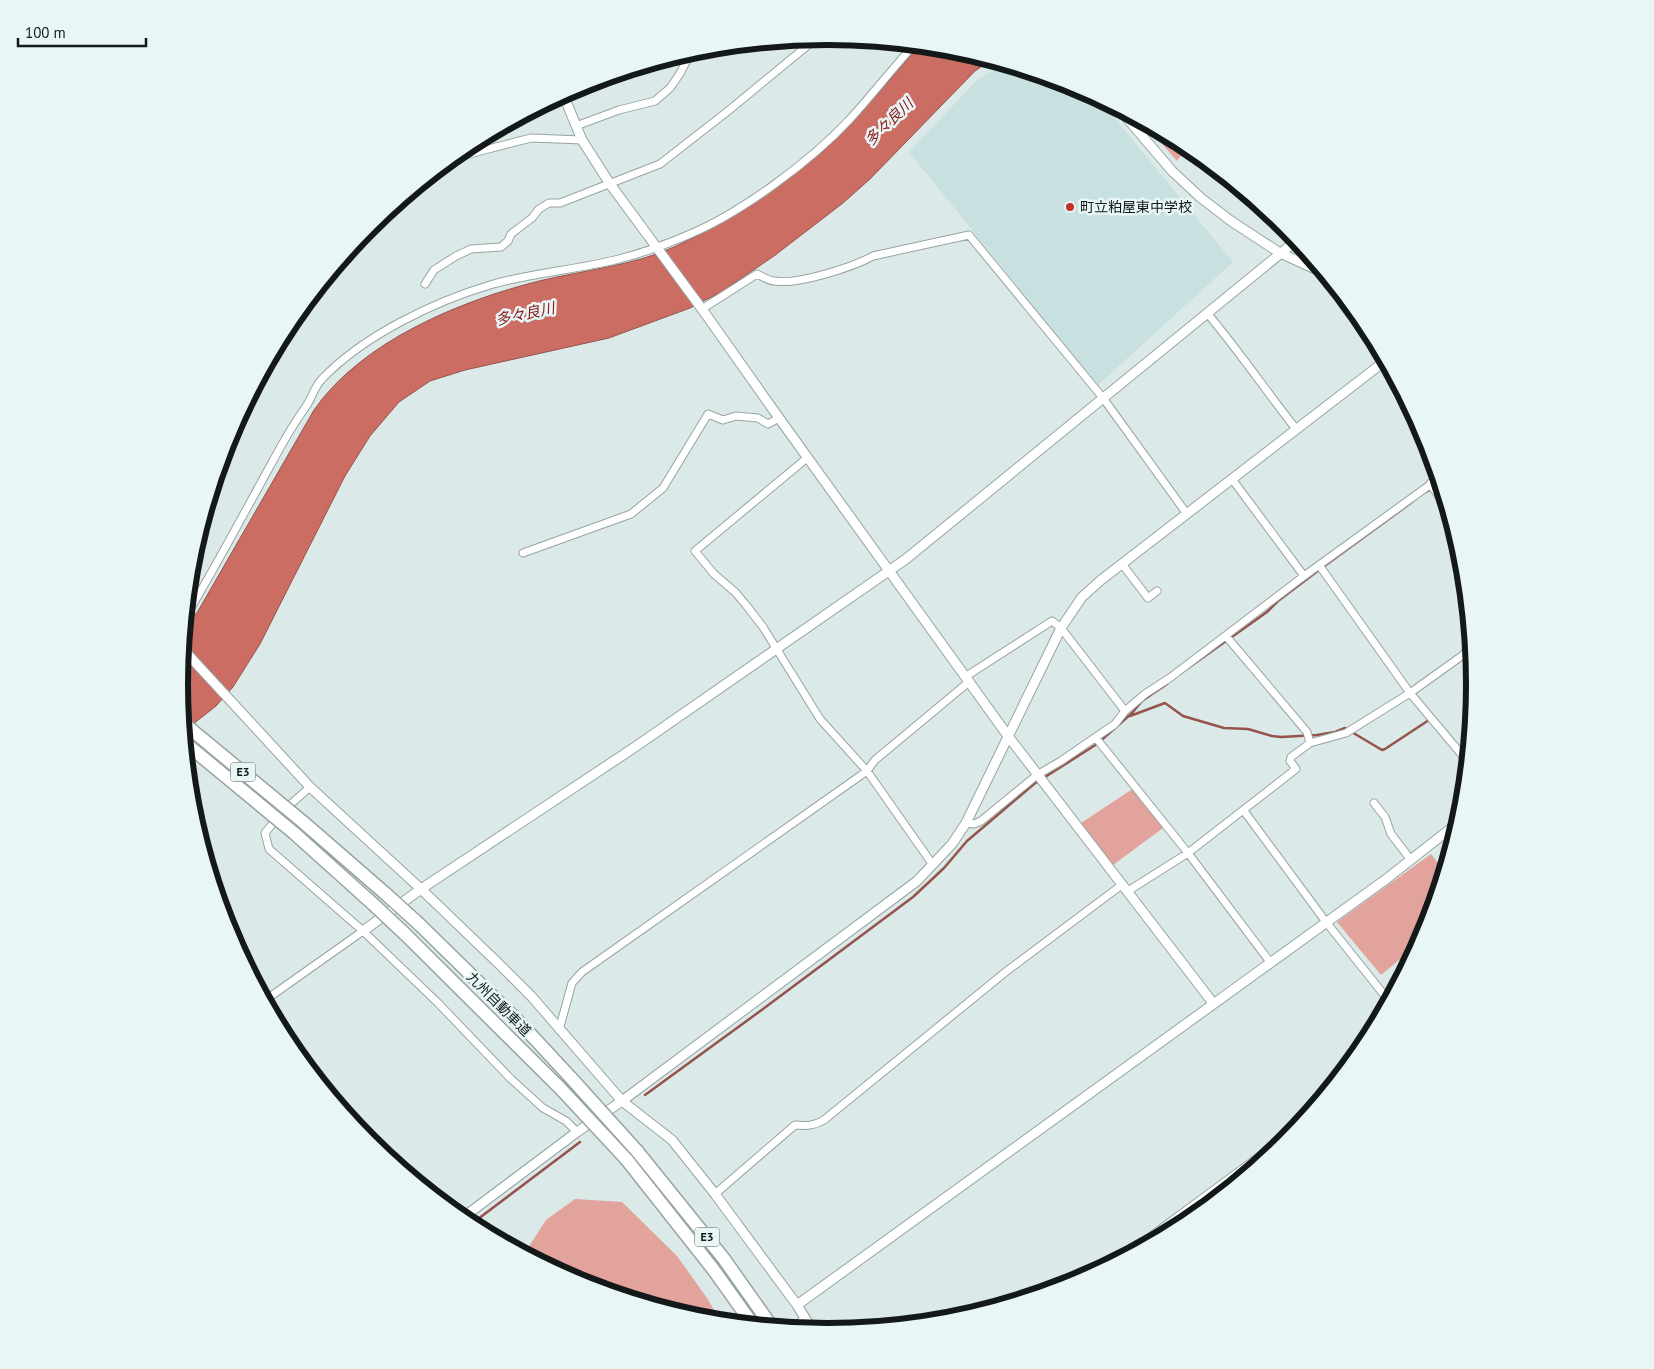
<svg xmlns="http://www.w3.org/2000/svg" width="1654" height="1369" font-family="'PT Sans','Noto Sans JP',sans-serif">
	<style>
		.built { fill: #c8e0df }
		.green { fill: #e2a39c }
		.water { fill: #cc6d64; stroke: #94544d }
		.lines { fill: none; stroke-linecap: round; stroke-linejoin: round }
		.stream { stroke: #94544d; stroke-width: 2.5 }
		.minor-casing { stroke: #96a4a3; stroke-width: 9 }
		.tertiary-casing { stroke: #96a4a3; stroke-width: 11 }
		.motorway-casing { stroke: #96a4a3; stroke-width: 15 }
		.minor { stroke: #fff; stroke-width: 7 }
		.tertiary { stroke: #fff; stroke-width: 9 }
		.motorway { stroke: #fff; stroke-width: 12 }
		.motorway-bridge-casing { stroke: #96a4a3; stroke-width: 15; stroke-linecap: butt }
		.motorway-bridge { stroke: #fff; stroke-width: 12 }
		.poi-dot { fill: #c0322f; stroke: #e8f6f6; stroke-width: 2 }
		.labels { text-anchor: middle; stroke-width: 5; stroke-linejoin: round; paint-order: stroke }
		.shield { fill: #e8f6f6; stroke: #535b5b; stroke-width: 1 }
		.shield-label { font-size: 12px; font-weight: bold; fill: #131818 }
		.poi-label { font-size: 14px; fill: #131818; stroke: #e8f6f6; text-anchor: start }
		.street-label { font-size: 14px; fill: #131818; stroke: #e8f6f6 }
		.water-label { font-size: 15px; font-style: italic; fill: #8b1517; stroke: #e8f6f6 }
		.rim { fill: none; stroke: #131818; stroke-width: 6 }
	</style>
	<rect width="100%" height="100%" fill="#dbe9e8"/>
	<!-- built -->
	<path class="built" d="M1004 64 1075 86 1098 98 1233 262 1098 385 909 152 978 79Z"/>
	<!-- green -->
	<path class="green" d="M1142 121 1188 146 1177 161Z
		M1134 788 1163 828 1113 865 1081 823Z
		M1431 854 1444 871 1426 933 1421 942 1381 975 1337 922Z
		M575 1199 622 1202 677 1256 707 1298 721 1322 700 1320 579 1283 524 1254 546 1220Z"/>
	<!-- water -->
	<path class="water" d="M920 45 954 49 991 60 975 71 870 179 843 203 774 256 721 292 690 308 609 338 465 370 430 381 399 402 370 436 345 476 260 644 233 687 216 706 183 732 179 684 184 628 198 611 314 410C362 341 460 301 539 281 584 270 632 266 674 247 739 217 797 177 847 127 873 101 896 72 920 45Z"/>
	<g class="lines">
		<!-- stream -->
		<path class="stream" d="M1426 492 1440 484
			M1181 673 1267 612 1278 601 1319 570 1412 502
			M1130 716 1165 703 1183 716 1224 728 1248 729 1272 736 1281 737 1317 735 1335 732 1345 728 1382 750 1385 749 1429 720
			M645 1095 763 1009 913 897 944 868 967 841 1034 784 1097 744 1132 713 1142 701 1167 684
			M470 1225 580 1142"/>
		<!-- minor casing -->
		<g class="minor-casing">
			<path id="minor" d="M576 126 619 110 655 101 670 88 679 75 692 51
				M460 151 469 154 531 138 582 140
				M425 284 434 270 456 256 471 249 501 247 508 241 511 234 532 218 539 209 549 203H560L660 164 728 111 818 37
				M702 309 757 274C763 277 769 281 775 281 798 285 853 267 873 256L969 235 1103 398 1187 514
				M1207 313C1239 351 1266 391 1296 429
				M807 458 695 551 714 574 735 592 746 605 763 627 820 719 867 771 933 865
				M1232 479 1304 576
				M523 553 631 514 663 488 708 414 723 420 736 416 758 418 768 424 779 418
				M1122 564 1148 598 1157 591
				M1319 565 1410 693 1468 762
				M186 616C217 565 245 511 274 459 284 440 295 422 307 405 312 397 315 386 322 379 363 336 433 302 490 285 531 273 574 270 615 260 640 254 665 245 688 235 741 213 811 161 850 119 872 95 892 69 914 45
				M1226 636 1307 732 1310 743
				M965 677 1052 621 1061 628 1125 711
				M1096 738 1188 853 1270 962
				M310 787 282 812 265 833 269 849 363 931 438 1003 511 1079 543 1108 566 1121 577 1132
				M1374 803 1385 817 1391 834 1411 860
				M1244 811 1326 922 1389 1001
				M966 823 974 824 981 821 1037 775 1061 761 1115 724 1125 711 1145 694 1171 677 1304 576 1431 484
				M1128 891 1188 853 1296 769 1290 761 1291 757 1310 743 1346 733 1410 693 1463 655 1471 644
				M264 1001 363 931
				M559 1030 572 983 582 972 867 771 875 760 970 681
				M715 1194 795 1125C806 1126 814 1126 824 1120L1008 970 1123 884
				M794 1329 804 1318"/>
		</g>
		<!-- tertiary casing -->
		<g class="tertiary-casing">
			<path id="tertiary" d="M563 94 582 140 610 184 702 309 779 418 1008 736 1213 1003
				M1120 110 1172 171 1201 198 1231 221 1280 253 1324 273
				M1439 478 1431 484 1447 505
				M182 648 310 787 421 889 498 963 532 997 622 1101 672 1140 715 1194 797 1305 813 1331
				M363 931 421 889 635 747 906 559 1297 240
				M461 1219 577 1132 622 1101 917 881 952 844 966 823 1061 628 1082 597 1101 580 1385 361
				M1123 1258 1294 1132
				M797 1305 1385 880 1459 822"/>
		</g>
		<!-- motorway casing -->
		<g class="motorway-casing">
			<path id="motorway" d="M303 822 387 895
				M294 833 373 904
				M419 924 521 1024 572 1079
				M405 934 560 1088
				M637 1151 724 1259 772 1327
				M627 1160 713 1269 753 1325"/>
		</g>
		<!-- minor -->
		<use href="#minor" class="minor"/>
		<!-- tertiary -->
		<use href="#tertiary" class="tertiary"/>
		<!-- motorway -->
		<use href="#motorway" class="motorway"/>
		<!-- motorway-bridge casing -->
		<g class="motorway-bridge-casing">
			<path id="motorway-bridge" d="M182 722 303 822
				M184 742 294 833
				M387 895 419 924
				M373 904 405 934
				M572 1079 637 1151
				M560 1088 627 1160"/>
		</g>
		<!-- motorway-bridge -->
		<use href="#motorway-bridge" class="motorway-bridge"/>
	</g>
	<!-- markers -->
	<circle class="poi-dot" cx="1070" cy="207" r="5"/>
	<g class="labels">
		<!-- shield labels -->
		<g class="shield">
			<rect x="230.5" y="762.5" width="25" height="19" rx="4"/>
			<rect x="694.5" y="1227.5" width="25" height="19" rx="4"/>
		</g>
		<g class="shield-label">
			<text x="243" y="776">E3</text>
			<text x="707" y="1241">E3</text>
		</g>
		<!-- poi labels -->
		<g class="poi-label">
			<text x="1080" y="212">町立粕屋東中学校</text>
		</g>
		<!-- street labels -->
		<g class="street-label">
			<text transform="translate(499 1004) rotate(45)" y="5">九州自動車道</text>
		</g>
		<!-- water labels -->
		<g class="water-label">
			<text transform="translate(889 122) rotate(-44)" y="5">多々良川</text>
			<text transform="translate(525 314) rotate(-12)" y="5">多々良川</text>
		</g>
	</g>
	<!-- crop -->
	<path d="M0 0H1654V1369H0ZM188 684a639 639 0 1 1 1278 0a639 639 0 1 1-1278 0Z" fill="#e8f6f6" fill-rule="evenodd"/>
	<path class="rim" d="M188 684a639 639 0 1 1 1278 0a639 639 0 1 1-1278 0Z"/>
	<!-- scale -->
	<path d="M18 38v8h128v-8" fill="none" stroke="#131818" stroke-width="2.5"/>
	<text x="25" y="38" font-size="15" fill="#131818" stroke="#e8f6f6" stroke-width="4" paint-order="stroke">100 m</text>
</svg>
